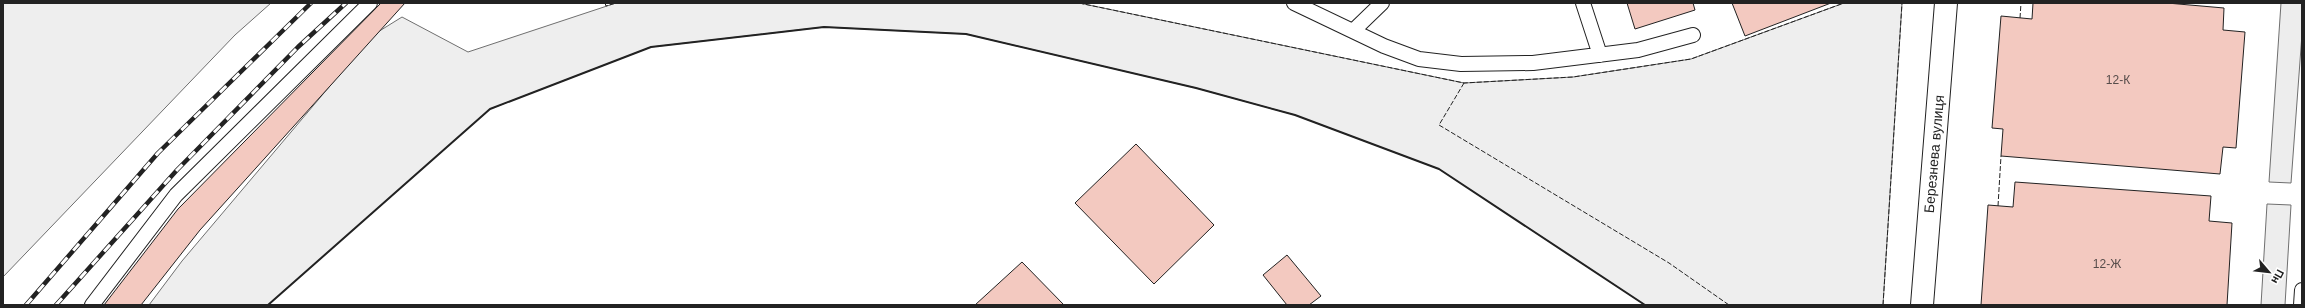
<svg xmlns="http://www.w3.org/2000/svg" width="2305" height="308" font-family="Arial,sans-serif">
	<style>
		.green { fill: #eee; stroke: #6f6f6f }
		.parking { fill: #ededed; stroke: #6f6f6f }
		.building { fill: #f3c9c0; stroke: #222 }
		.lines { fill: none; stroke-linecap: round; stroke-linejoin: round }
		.service-casing { stroke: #222; stroke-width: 16 }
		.tertiary-casing { stroke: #222; stroke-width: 24 }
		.service { stroke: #fff; stroke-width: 14 }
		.tertiary { stroke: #fff; stroke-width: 22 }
		.rail-casing { stroke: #222; stroke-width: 4.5 }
		.rail { stroke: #fff; stroke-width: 3; stroke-dasharray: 9; stroke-linecap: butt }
		.fence { stroke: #222; stroke-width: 1; stroke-dasharray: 5 2; stroke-linecap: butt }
		.wall { stroke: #222; stroke-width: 2 }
		.labels { text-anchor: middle; stroke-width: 3; stroke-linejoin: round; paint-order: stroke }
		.number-label { font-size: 12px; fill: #564c4a }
		.street-label { font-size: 14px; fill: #222; stroke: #fff }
	</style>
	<rect width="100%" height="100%" fill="#fff"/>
	<!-- green -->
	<path class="green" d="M3 3H271L235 35 3 277Z
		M616 3H1079L1464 83 1573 77 1691 59 1844 3H1902L1883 305H1645L1439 169 1295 115 1196 88 966 34 824 27 651 47 490 109 268 305H149L182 261 373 35 402 17 468 52Z"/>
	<!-- parking -->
	<path class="parking" d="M2281 3H2302V34L2291 183 2269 182Z
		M2267 204 2291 205 2285 305H2261Z"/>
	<!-- building -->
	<path class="building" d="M381 3H405L200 230 141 305H104L178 209Z
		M1627 3H1693L1695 10 1635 29Z
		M1732 3H1831L1745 36Z
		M2033 3H2167L2224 8 2223 30 2245 32 2236 148 2223 147 2220 174 2001 156 2003 129 1992 128 2001 16 2032 19Z
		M1136 144 1214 225 1154 284 1075 203Z
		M2015 182 2211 196 2209 221 2232 223 2227 305H1981L1988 205 2013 207Z
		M1287 255 1321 296 1309 305H1287L1263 275Z
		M1022 262 1064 305H975Z"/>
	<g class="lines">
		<!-- service casing -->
		<g class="service-casing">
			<path id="service" d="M1294 3 1384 46 1419 59 1461 64 1533 63 1638 50 1693 35
				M1583 3 1600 55
				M1353 31 1382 3
				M92 305 176 195 370 3
				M2301 305 2302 290"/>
		</g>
		<!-- tertiary casing -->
		<g class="tertiary-casing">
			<path id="tertiary" d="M1922 305 1946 3"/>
		</g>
		<!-- service -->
		<use href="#service" class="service"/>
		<!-- tertiary -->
		<use href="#tertiary" class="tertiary"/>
		<!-- rail casing -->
		<g class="rail-casing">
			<path id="rail" d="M26 305 158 153 311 3
				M56 305 177 170 298 47 346 3"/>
		</g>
		<!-- rail -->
		<use href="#rail" class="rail"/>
		<!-- fence -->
		<path class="fence" d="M605 3 606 6 616 3
			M1079 3 1464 83 1573 77 1691 59 1844 3
			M2020 18 2021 3
			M1464 83 1439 125 1669 263 1729 305
			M1998 206 2001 156
			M1883 305 1902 3"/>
		<!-- wall -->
		<path class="wall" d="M268 305 490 109 651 47 824 27 966 34 1196 88 1295 115 1439 169 1645 305"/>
	</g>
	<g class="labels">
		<!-- number labels -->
		<g class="number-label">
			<text x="2118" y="84">12-К</text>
			<text x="2107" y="268">12-Ж</text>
		</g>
		<!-- street labels -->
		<g class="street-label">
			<text transform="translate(1934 154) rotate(-85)" y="5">Березнева вулиця</text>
		</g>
	</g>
	<!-- border -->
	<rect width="2305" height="308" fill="none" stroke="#222222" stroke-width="8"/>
	<!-- north arrow -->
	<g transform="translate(2269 272) rotate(118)" stroke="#ffffff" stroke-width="3" paint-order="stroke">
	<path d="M0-3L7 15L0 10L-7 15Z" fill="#222222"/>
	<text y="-6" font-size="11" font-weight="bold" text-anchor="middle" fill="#222222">Пн</text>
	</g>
</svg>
